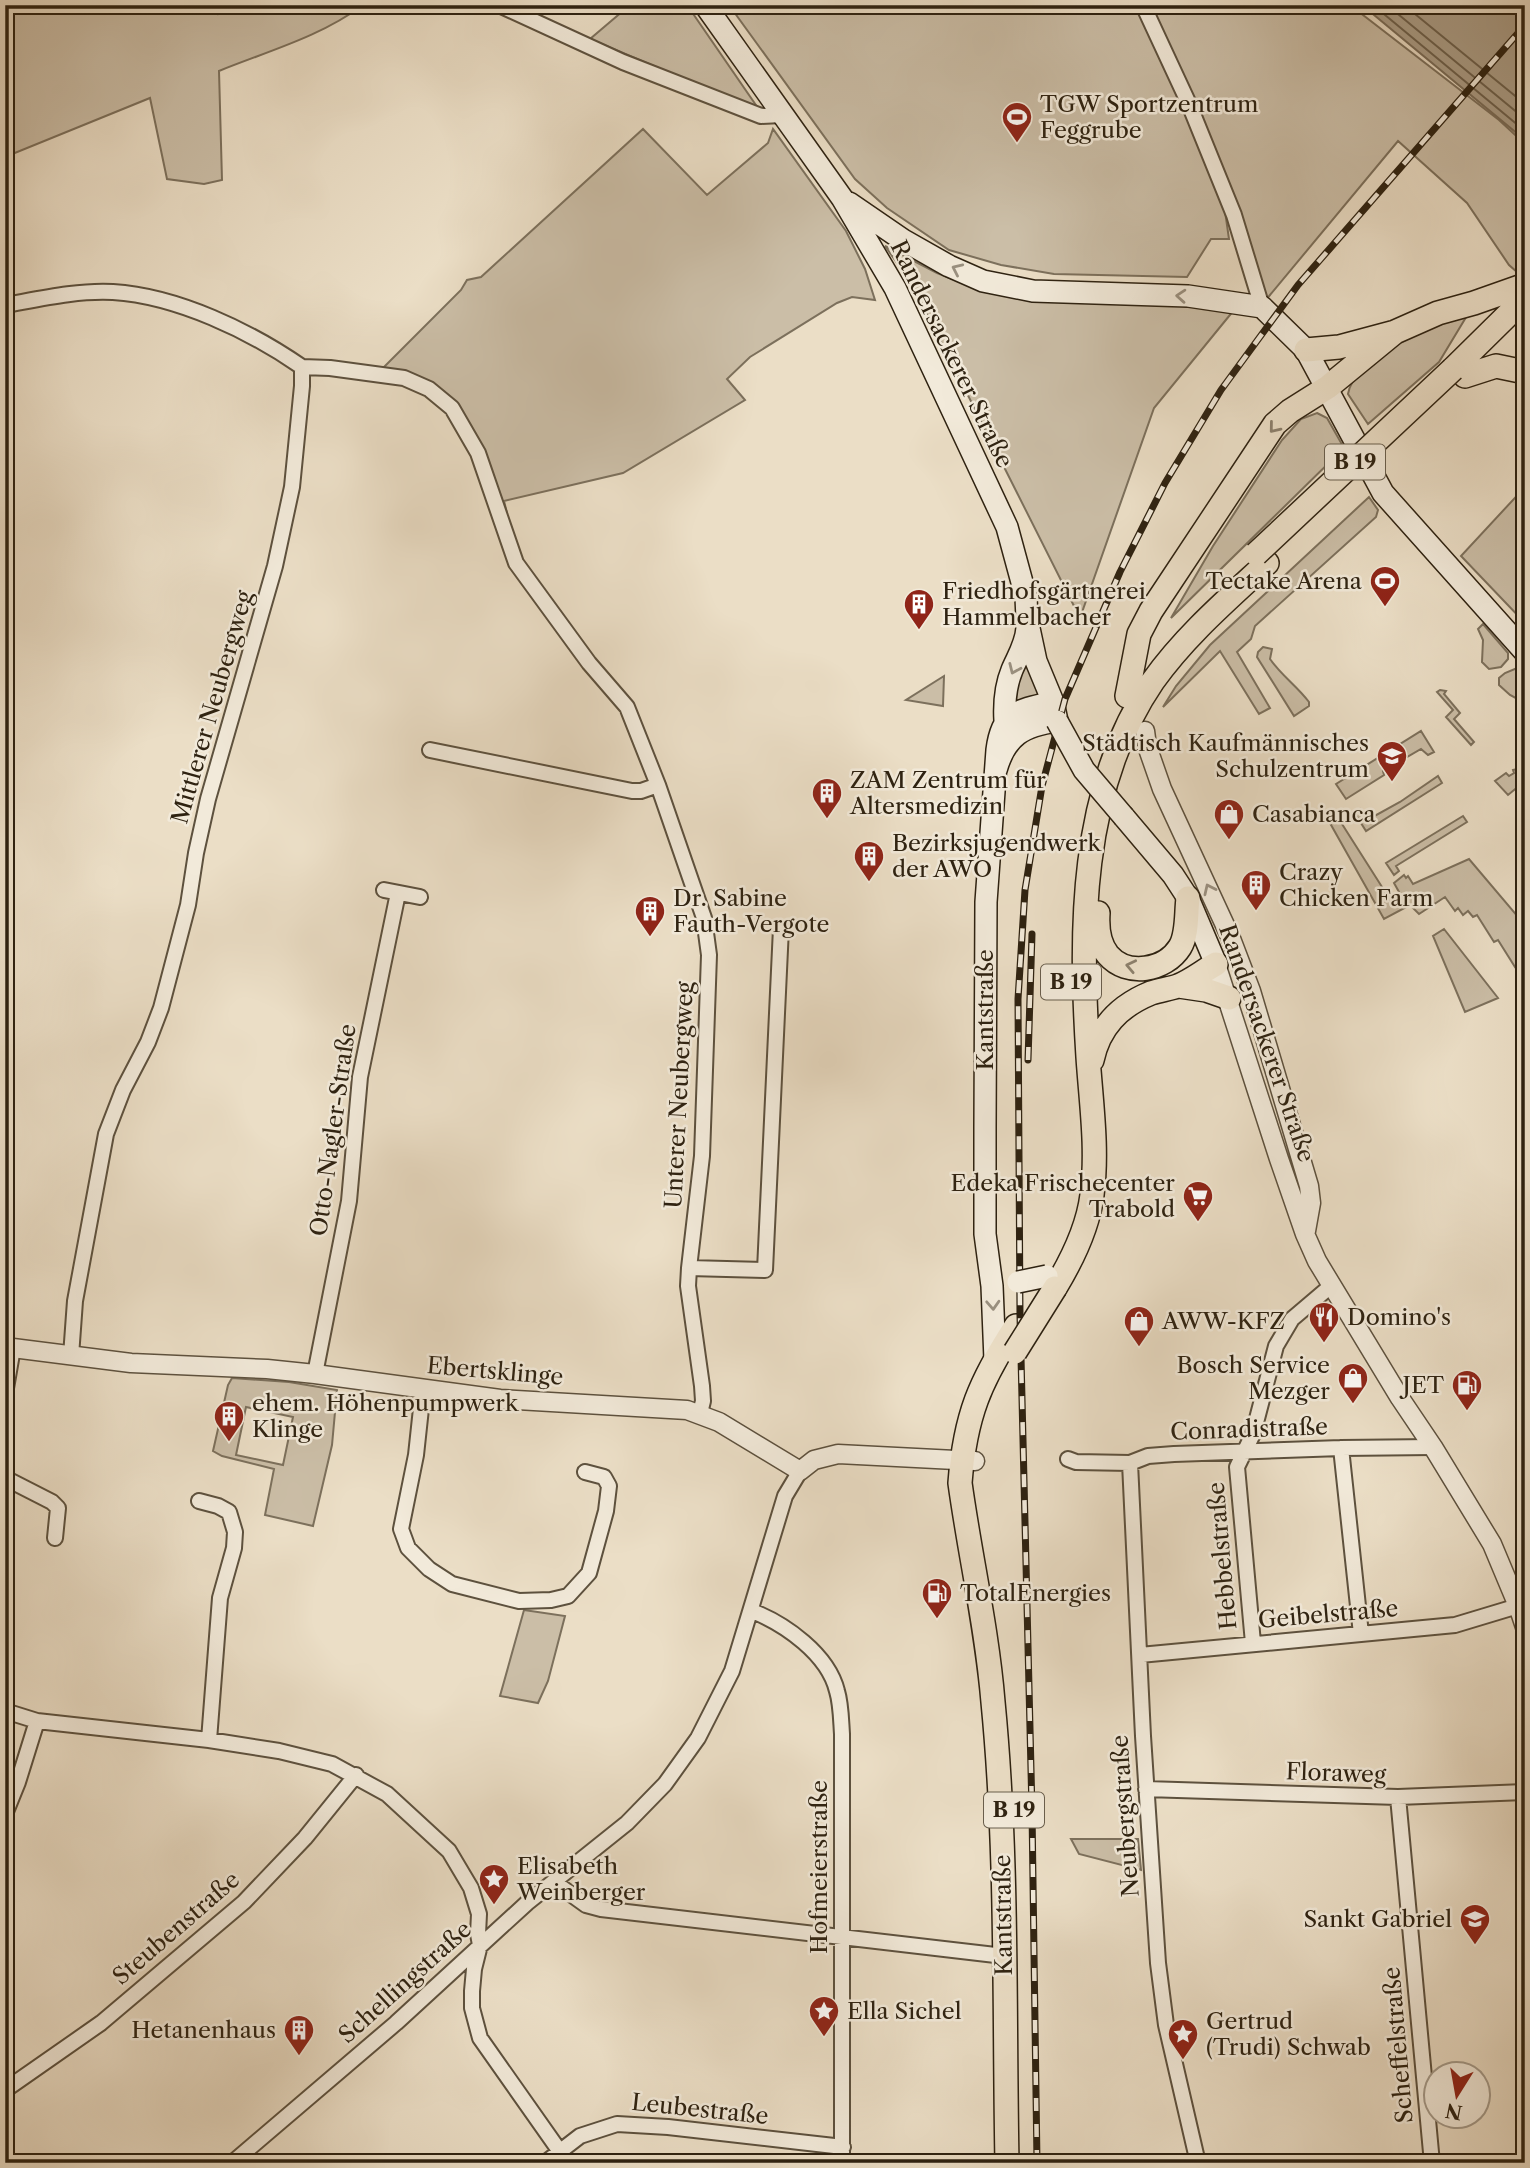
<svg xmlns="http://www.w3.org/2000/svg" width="1530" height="2168" font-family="'Libre Caslon Text',serif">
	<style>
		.green { fill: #cbbea7; stroke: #7c705c; stroke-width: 2; fill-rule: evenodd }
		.water { fill: #ab9e88; stroke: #796c58; stroke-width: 2 }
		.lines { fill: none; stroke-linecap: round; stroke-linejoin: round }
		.shore { stroke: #6c604c; stroke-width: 2 }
		.minor-casing { stroke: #5d513e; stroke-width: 18 }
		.tertiary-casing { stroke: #5d513e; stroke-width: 21 }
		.secondary-casing { stroke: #2e2211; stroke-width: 24 }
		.primary-casing { stroke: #2e2211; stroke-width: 26 }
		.minor { stroke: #f2eada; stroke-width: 14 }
		.tertiary { stroke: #f2eada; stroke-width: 18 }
		.secondary { stroke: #f2eada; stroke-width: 21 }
		.primary { stroke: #ebdec6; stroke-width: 23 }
		.rail-casing { stroke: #2e2211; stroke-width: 7 }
		.rail { stroke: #f2eada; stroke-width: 4.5; stroke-dasharray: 13; stroke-linecap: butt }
		.secondary-bridge-casing { stroke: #2e2211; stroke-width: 24; stroke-linecap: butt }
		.primary-bridge-casing { stroke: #2e2211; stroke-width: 26; stroke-linecap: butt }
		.secondary-bridge { stroke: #f2eada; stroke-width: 21 }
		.primary-bridge { stroke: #ebdec6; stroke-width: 23 }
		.oneway { stroke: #9a9080 }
		.oneway2 { stroke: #8c806c }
		.labels { text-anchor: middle; stroke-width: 5; stroke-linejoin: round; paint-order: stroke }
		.shield { fill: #f2eada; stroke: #695e4d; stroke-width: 2 }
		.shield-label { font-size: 21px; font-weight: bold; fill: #2e2211 }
		.poi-label { font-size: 23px; fill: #2e2211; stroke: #f2eada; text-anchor: start }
		.street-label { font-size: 23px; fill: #2e2211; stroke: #f2eada }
	</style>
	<rect width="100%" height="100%" fill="#ebdec6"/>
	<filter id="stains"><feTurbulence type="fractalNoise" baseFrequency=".00286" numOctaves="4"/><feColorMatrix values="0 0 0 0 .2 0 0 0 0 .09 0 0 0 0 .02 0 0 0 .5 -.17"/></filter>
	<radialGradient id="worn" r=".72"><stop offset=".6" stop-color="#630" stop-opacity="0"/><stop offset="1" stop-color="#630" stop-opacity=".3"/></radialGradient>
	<!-- green -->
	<path class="green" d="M9 5H211L218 14 228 5H363C320 37 268 51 219 71L222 180 204 184 167 179 150 98 5 157V8Z
		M630 5H687L760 111 590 39Z
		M729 5H1139L1223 197 1229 239H1211L1187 277 1054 274 1001 265 949 250 887 208 855 179Z
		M1147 5H1350L1499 120 1525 144V279L1509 265 1467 203 1398 141 1265 301Z
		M643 129 707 195 768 143 773 129 846 231 865 269 875 300 852 297 837 303 750 357 727 379 745 400 623 473 504 501 507 513 499 515 486 474 439 396 382 375 383 368 461 290 467 280 481 277Z
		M885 246 937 273 981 290 1234 310 1154 408 1080 618 912 284Z
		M1468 314 1439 362 1368 424 1348 394C1353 359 1436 323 1468 314Z
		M1317 413 1327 418 1344 448 1171 618 1213 546 1282 440 1301 419Z
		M1525 487V623L1461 556Z
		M1369 497 1378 510 1376 517 1255 626 1251 639 1237 652 1270 708 1259 714 1220 651 1163 707 1176 686 1210 645Z
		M1483 624 1508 653V659L1501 667 1489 669 1482 662 1483 640 1478 629Z
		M1263 647 1272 649 1270 659C1282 676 1297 686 1309 702V706L1294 716 1257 657 1258 652Z
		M1027 657 1043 698 1013 710 1009 697Z
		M1522 666 1525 669V703L1510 695 1499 685V678L1505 673Z
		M944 676 943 706 906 700Z
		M1440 690 1446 691 1444 694 1460 713 1454 719 1474 742 1471 745 1446 717 1453 710 1437 692Z
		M1421 731 1434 752 1428 755 1421 749 1383 771 1384 775 1346 799 1336 784Z
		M1525 768V781L1508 795 1495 781 1506 773 1509 776 1514 773 1513 770 1517 769 1520 771Z
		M1438 776 1442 783 1366 831 1354 812 1360 809 1371 818 1400 802Z
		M1335 813 1389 898 1399 892 1394 883 1404 875 1406 878 1408 876 1413 884 1469 859 1525 925V973L1519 964 1515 967 1498 940 1494 942 1477 915 1473 917 1468 911 1463 915 1458 908 1455 911 1445 897 1419 914 1410 905 1384 919 1326 816Z
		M1463 816 1467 822 1396 866 1399 871 1394 875 1386 863Z
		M1444 929 1498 998 1465 1012 1433 936Z
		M232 1378 289 1382 337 1390 332 1445 313 1526 265 1515 274 1469 222 1456 213 1451 228 1385ZM246 1407 293 1417 283 1465 236 1455Z
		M524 1610 565 1616 548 1681 538 1703 500 1696Z
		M1071 1839H1138L1141 1870 1079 1854Z"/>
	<!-- water -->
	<path class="water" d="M1362 5H1513L1525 15V140Z"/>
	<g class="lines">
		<!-- shore -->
		<path class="shore" d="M1373 5 1525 131
			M1387 5 1525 119
			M1404 5 1525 104"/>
		<!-- minor casing -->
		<g class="minor-casing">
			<path id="minor" d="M499 5 623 62 761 116 782 115
				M1143 5 1189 104 1234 215 1262 307
				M5 305C39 299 78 290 113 292 177 296 250 331 302 367
				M302 367 330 368 404 378 429 389 452 408 478 453 516 563 589 663 627 707 658 785 704 918 709 955 702 1156 689 1268 688 1286 702 1386 703 1401 700 1413
				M430 750 632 791H641L658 785
				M384 890 420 897
				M689 1268 765 1270 781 928
				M71 1356 75 1301 106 1134 123 1090 148 1042 161 1008 188 905 196 853 208 799 275 566 292 487 302 386V367
				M315 1374 349 1201 360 1077 398 893
				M423 1390 416 1455 401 1529 408 1548 429 1569 452 1584 519 1601 551 1600 568 1596 589 1573 606 1511 609 1486 604 1477 585 1472
				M5 1394 13 1348
				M1341 1448 1361 1634
				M1068 1459 1076 1462 1130 1463 1148 1456 1174 1454 1341 1448 1433 1447
				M1130 1463 1143 1736 1158 1963 1166 2025 1198 2163
				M5 1478 52 1502 58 1508 55 1538
				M199 1501 218 1506 229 1512 235 1532 234 1548 220 1598 209 1740
				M752 1611C785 1624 828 1654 837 1691 841 1704 841 1720 842 1734V2163
				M1253 1643 1237 1467 1253 1434 1276 1346 1292 1319 1332 1285
				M1140 1655 1455 1625 1518 1606
				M5 1711 37 1721 209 1740 279 1751 332 1764 387 1794 449 1851 471 1888 479 1914 478 1934 480 1945 474 1969 472 1991V2008L480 2038 568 2163
				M1146 1789 1398 1797 1525 1792
				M1398 1797 1432 2163
				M5 1814 18 1782 37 1721
				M554 1882 586 1905 601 1909 1004 1956
				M5 2090 101 2023 244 1902 305 1838 356 1775
				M232 2163 396 2023 527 1903 627 1823 665 1784 698 1738 732 1671 785 1496 800 1471
				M545 2163 580 2136 617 2124 668 2127 843 2147"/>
		</g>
		<!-- tertiary casing -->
		<g class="tertiary-casing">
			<path id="tertiary" d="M1145 731 1147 746 1162 789 1230 936 1251 991 1309 1186 1311 1203 1306 1231
				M1216 964 1279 1159 1305 1234 1317 1261 1400 1398 1433 1447 1492 1544 1518 1606 1525 1627
				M5 1347 131 1363 267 1369 315 1374 500 1399 687 1410 719 1422 800 1471 814 1460 838 1454 975 1461"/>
		</g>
		<!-- secondary casing -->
		<g class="secondary-casing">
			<path id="secondary" d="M705 5 842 198 895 288 1007 527 1026 597 1027 619 1036 661 1053 702 1057 721C1023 726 1006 735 996 770
				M849 203 903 240 949 266 983 281 1033 291 1188 296 1262 307 1306 350 1383 493 1525 652
				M1005 721C1004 704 1005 687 1012 670 1018 656 1026 644 1027 628
				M1124 817 1173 875 1188 898 1216 964
				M995 1360 992 1286 985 1234V1128L986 902 997 750C1002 711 1017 711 1053 702"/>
		</g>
		<!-- primary casing -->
		<g class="primary-casing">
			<path id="primary" d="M1306 350 1339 347 1395 332 1438 313 1474 303 1525 285
				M1453 369 1525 298
				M1465 376 1496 366 1525 372
				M1127 696 1139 634 1151 611 1275 424 1290 411 1328 387 1395 332
				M1098 913C1097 928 1098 943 1108 955 1127 977 1165 971 1180 947 1188 934 1186 914 1188 898
				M1179 986 1206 990 1229 998
				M1092 1060C1099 1027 1119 1006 1151 993 1160 990 1169 989 1178 986 1191 981 1203 971 1216 964
				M1055 1288C1072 1260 1088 1228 1092 1195 1098 1149 1091 1102 1088 1057 1080 931 1079 789 1153 681 1185 636 1227 600 1267 563
				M1007 2163C1004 2010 1008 1855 993 1702 987 1628 970 1556 960 1483 965 1416 980 1381 1016 1326"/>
		</g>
		<!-- minor -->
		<use href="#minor" class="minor"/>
		<!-- tertiary -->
		<use href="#tertiary" class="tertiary"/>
		<!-- secondary -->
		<use href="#secondary" class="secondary"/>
		<!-- primary -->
		<use href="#primary" class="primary"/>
		<!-- rail casing -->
		<g class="rail-casing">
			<path id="rail" d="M1028 1060 1032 934
				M1037 2163 1032 1811 1020 1316 1018 999 1025 890 1042 786 1065 699 1120 572 1165 483 1221 390 1298 285 1525 25"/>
		</g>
		<!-- rail -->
		<use href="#rail" class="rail"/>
		<!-- secondary-bridge casing -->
		<g class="secondary-bridge-casing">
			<path id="secondary-bridge" d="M1057 721 1084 770 1124 817
				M1018 1282 1047 1276"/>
		</g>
		<!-- primary-bridge casing -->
		<g class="primary-bridge-casing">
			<path id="primary-bridge" d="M1256 554 1453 369
				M1015 1352 1055 1288"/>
		</g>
		<!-- secondary-bridge -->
		<use href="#secondary-bridge" class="secondary-bridge"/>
		<!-- primary-bridge -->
		<use href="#primary-bridge" class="primary-bridge"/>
	</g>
	<!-- one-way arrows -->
	<defs><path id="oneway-chevron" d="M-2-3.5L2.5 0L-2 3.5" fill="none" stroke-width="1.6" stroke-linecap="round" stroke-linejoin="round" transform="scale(1.75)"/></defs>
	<g class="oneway">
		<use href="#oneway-chevron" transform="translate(957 269) rotate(-155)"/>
		<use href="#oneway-chevron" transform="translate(1181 296) rotate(-176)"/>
		<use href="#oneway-chevron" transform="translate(1014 669) rotate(114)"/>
		<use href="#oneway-chevron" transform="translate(1209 889) rotate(-115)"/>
		<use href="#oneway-chevron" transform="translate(993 1305) rotate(87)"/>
	</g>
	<g class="oneway2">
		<use href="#oneway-chevron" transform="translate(1274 428) rotate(129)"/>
		<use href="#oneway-chevron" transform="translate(1131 966) rotate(-168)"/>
	</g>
	<!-- icons -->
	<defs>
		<g id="stadium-pin" transform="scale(1.575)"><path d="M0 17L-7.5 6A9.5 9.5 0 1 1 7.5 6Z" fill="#8f2418" stroke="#f2eada"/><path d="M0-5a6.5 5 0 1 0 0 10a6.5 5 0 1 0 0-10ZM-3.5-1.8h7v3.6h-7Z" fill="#fff"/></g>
		<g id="building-pin" transform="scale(1.575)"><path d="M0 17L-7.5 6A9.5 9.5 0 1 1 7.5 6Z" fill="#8f2418" stroke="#f2eada"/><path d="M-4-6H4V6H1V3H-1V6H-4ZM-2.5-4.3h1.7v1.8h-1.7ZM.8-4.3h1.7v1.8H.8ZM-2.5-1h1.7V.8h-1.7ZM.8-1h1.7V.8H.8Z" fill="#fff"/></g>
		<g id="school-pin" transform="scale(1.575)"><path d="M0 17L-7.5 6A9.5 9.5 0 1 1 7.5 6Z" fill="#8f2418" stroke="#f2eada"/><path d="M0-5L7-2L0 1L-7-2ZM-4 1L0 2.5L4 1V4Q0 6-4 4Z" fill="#fff"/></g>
		<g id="shop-pin" transform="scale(1.575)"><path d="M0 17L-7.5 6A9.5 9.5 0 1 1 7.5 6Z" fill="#8f2418" stroke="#f2eada"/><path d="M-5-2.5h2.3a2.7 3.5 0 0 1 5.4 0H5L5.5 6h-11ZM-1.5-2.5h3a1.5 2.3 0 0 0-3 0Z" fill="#fff"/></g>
		<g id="supermarket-pin" transform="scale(1.575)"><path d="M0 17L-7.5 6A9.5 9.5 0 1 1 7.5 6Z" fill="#8f2418" stroke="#f2eada"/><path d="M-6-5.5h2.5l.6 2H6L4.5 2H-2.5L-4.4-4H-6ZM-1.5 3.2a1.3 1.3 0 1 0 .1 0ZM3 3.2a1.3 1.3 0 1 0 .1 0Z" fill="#fff"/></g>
		<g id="restaurant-pin" transform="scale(1.575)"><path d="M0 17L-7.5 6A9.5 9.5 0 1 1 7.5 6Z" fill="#8f2418" stroke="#f2eada"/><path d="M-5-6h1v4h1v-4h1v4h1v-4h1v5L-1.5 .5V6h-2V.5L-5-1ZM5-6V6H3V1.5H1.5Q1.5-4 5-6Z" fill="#fff"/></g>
		<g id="fuel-pin" transform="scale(1.575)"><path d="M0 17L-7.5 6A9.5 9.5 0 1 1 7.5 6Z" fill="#8f2418" stroke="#f2eada"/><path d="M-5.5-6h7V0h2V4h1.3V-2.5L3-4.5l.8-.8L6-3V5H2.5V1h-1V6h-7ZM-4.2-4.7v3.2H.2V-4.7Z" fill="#fff"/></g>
		<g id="sight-pin" transform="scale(1.575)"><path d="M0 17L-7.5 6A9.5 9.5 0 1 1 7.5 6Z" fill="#8f2418" stroke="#f2eada"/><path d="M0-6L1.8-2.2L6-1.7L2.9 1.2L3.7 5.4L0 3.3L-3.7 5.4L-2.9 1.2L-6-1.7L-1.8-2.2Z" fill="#fff"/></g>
	</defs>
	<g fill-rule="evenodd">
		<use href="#stadium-pin" x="1017" y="117"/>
		<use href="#stadium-pin" x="1385" y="581"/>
		<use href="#building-pin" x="919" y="604"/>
		<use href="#school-pin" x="1392" y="756"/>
		<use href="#building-pin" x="827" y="793"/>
		<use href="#shop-pin" x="1229" y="814"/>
		<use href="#building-pin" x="869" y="856"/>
		<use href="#building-pin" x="1256" y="885"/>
		<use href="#building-pin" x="650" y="911"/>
		<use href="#supermarket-pin" x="1198" y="1196"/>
		<use href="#restaurant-pin" x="1324" y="1317"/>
		<use href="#shop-pin" x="1139" y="1321"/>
		<use href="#shop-pin" x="1353" y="1378"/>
		<use href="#fuel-pin" x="1467" y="1385"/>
		<use href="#building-pin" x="229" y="1416"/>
		<use href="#fuel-pin" x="937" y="1593"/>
		<use href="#sight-pin" x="494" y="1879"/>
		<use href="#school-pin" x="1475" y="1919"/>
		<use href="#sight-pin" x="824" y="2011"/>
		<use href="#building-pin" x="299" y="2030"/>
		<use href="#sight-pin" x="1183" y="2034"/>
	</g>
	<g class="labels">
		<!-- shield labels -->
		<g class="shield">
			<rect x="1325" y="444.5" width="60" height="35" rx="5"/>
			<rect x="1041" y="964.5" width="60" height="35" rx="5"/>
			<rect x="984" y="1792.5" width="60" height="35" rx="5"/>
		</g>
		<g class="shield-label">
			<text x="1355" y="469">B 19</text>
			<text x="1071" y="989">B 19</text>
			<text x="1014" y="1817">B 19</text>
		</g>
		<!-- poi labels -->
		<g class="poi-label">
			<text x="1040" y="112">TGW Sportzentrum<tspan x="1040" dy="26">Feggrube</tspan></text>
			<text x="1362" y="589" text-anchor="end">Tectake Arena</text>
			<text x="942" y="599">Friedhofsgärtnerei<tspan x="942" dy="26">Hammelbacher</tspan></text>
			<text x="1369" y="751" text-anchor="end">Städtisch Kaufmännisches<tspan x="1369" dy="26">Schulzentrum</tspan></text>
			<text x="850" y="788">ZAM Zentrum für<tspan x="850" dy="26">Altersmedizin</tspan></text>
			<text x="1252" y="822">Casabianca</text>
			<text x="892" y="851">Bezirksjugendwerk<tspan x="892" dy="26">der AWO</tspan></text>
			<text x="1279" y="880">Crazy<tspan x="1279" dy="26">Chicken Farm</tspan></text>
			<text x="673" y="906">Dr. Sabine<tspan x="673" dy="26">Fauth-Vergote</tspan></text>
			<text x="1175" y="1191" text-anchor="end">Edeka Frischecenter<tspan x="1175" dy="26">Trabold</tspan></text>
			<text x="1347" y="1325">Domino's</text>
			<text x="1162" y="1329">AWW-KFZ</text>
			<text x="1330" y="1373" text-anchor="end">Bosch Service<tspan x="1330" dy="26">Mezger</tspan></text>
			<text x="1444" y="1393" text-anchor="end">JET</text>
			<text x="252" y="1411">ehem. Höhenpumpwerk<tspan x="252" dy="26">Klinge</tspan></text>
			<text x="960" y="1601">TotalEnergies</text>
			<text x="517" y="1874">Elisabeth<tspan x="517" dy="26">Weinberger</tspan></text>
			<text x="1452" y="1927" text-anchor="end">Sankt Gabriel</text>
			<text x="847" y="2019">Ella Sichel</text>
			<text x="1206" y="2029">Gertrud<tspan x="1206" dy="26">(Trudi) Schwab</tspan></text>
			<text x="276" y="2038" text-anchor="end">Hetanenhaus</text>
		</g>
		<!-- street labels -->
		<g class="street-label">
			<text transform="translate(952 354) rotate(64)" y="8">Randersackerer Straße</text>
			<text transform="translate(212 707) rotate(-74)" y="8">Mittlerer Neubergweg</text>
			<text transform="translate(985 1010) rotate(-90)" y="8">Kantstraße</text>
			<text transform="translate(1267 1043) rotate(71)" y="8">Randersackerer Straße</text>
			<text transform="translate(679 1095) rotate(-87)" y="8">Unterer Neubergweg</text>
			<text transform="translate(333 1130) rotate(-82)" y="8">Otto-Nagler-Straße</text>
			<text transform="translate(495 1371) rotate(5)" y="8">Ebertsklinge</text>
			<text transform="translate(1249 1429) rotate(-2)" y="8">Conradistraße</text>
			<text transform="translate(1222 1556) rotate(-95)" y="8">Hebbelstraße</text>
			<text transform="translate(1328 1614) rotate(-5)" y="8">Geibelstraße</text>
			<text transform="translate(1336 1773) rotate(2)" y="8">Floraweg</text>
			<text transform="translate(1125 1816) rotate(-94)" y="8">Neubergstraße</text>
			<text transform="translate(819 1867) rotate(-90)" y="8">Hofmeierstraße</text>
			<text transform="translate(1003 1915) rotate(-91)" y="8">Kantstraße</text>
			<text transform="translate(176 1928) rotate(-41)" y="8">Steubenstraße</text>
			<text transform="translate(405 1982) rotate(-42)" y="8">Schellingstraße</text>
			<text transform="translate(1398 2045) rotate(-95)" y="8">Scheffelstraße</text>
			<text transform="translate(700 2109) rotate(6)" y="8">Leubestraße</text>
		</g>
	</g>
	<!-- margin -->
	<rect width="1530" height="2168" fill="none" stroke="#ebdec6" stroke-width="28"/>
	<rect x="7" y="7" width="1516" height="2154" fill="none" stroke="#2e2211" stroke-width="3.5"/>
	<rect x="14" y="14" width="1502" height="2140" fill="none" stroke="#2e2211" stroke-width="2"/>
	<!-- north arrow -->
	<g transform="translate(1457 2095) rotate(191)"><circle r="33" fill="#f2eada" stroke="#a49a8a" stroke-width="2"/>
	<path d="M0-5L12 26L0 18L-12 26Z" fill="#8f2418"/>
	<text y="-10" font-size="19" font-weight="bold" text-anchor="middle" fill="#2e2211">N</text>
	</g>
	<rect width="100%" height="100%" filter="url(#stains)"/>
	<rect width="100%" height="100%" fill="url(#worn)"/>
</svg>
